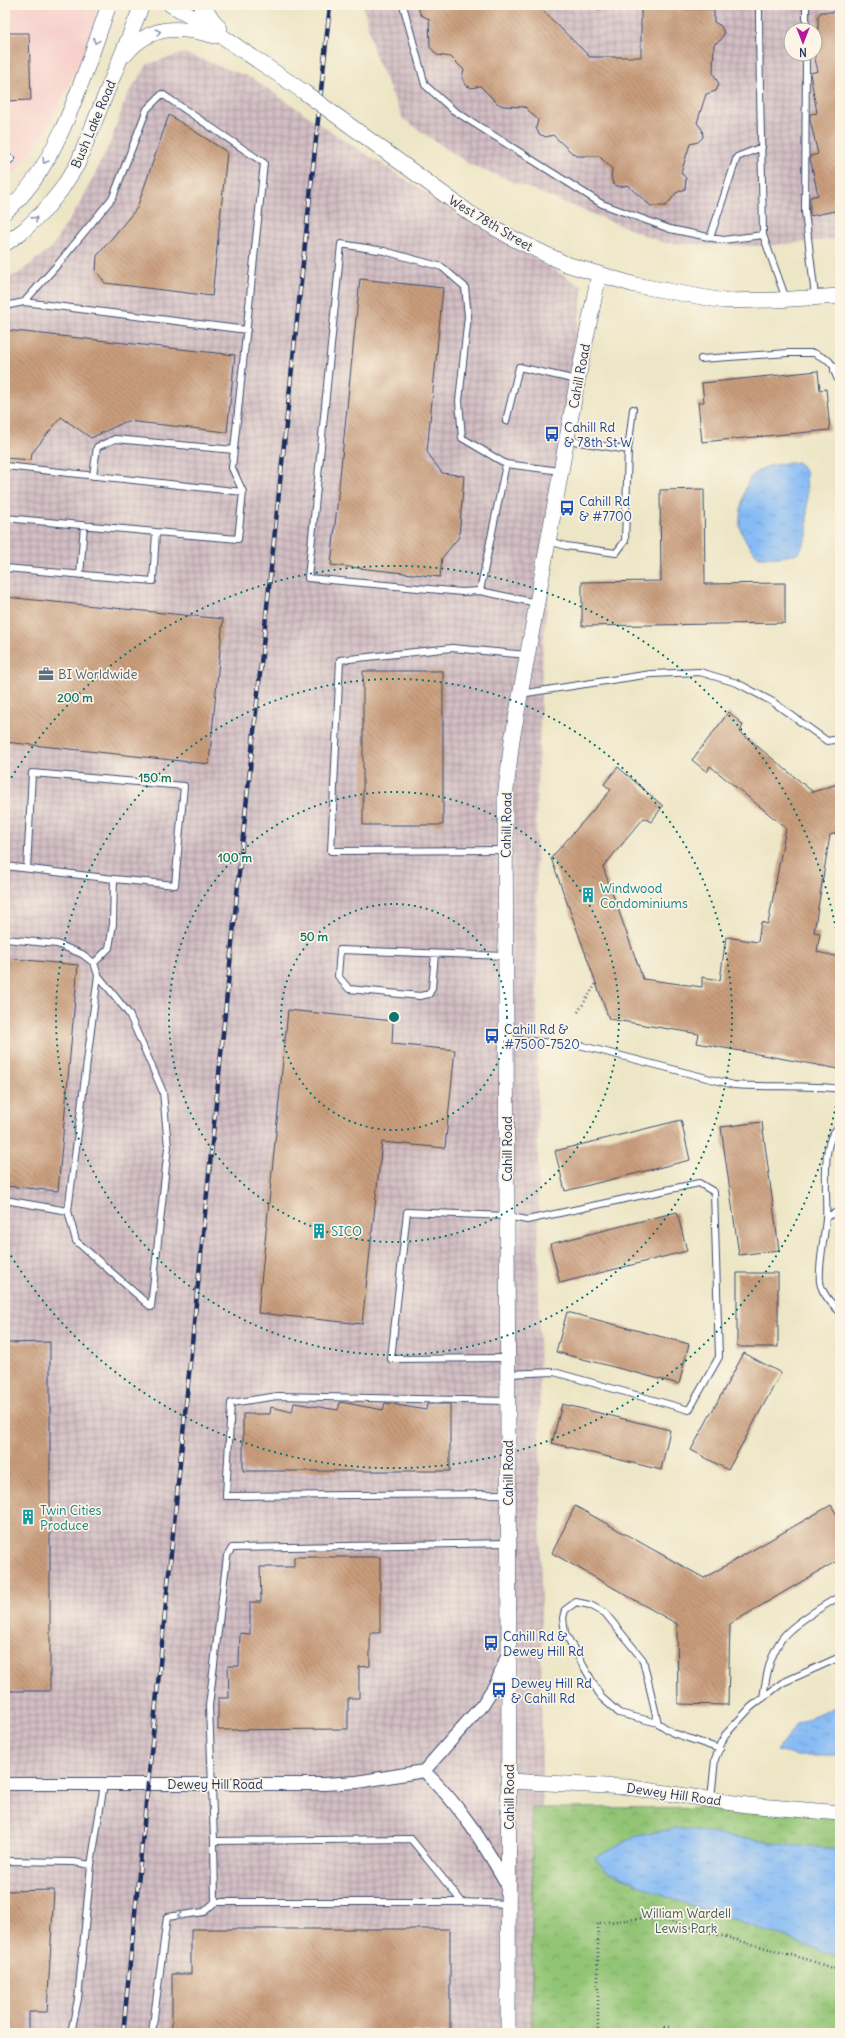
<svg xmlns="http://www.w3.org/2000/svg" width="845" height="2038" font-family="Delius,sans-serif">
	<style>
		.built { fill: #f7d0cc }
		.industrial { fill: url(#industrial-grid); fill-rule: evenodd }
		.park { fill: url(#park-crowns); stroke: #567a69 }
		.water { fill: url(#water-ripples); stroke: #5075aa }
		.building { fill: url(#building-back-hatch) }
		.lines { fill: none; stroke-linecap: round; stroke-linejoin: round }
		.service-casing { stroke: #3a4a6e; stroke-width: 8 }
		.minor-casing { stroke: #3a4a6e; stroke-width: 14 }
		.tertiary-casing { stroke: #3a4a6e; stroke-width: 16 }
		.path { stroke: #3a4a6e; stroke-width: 2.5; stroke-dasharray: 1 3; stroke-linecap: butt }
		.service { stroke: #fff; stroke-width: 6 }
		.minor { stroke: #fff; stroke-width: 12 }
		.tertiary { stroke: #fff; stroke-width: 15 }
		.rail-casing { stroke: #1b2f5e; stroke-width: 4.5 }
		.rail { stroke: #fcf5e5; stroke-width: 3; stroke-dasharray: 9; stroke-linecap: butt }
		.tertiary-bridge-casing { stroke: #3a4a6e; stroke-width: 16; stroke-linecap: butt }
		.tertiary-bridge { stroke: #fff; stroke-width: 15 }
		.oneway { stroke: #8d97ae }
		.ring { fill: none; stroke: #0f766e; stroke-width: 2; stroke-dasharray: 2 4 }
		.labels { text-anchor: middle; stroke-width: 3.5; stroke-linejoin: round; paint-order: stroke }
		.street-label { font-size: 13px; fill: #1b2f5e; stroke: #fcf5e5 }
		.transit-label { font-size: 13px; fill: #164399; stroke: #fcf5e5; text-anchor: start }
		.service-label { font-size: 13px; fill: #4e5e75; stroke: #fcf5e5; text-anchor: start }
		.culture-label { font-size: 13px; fill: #0d838f; stroke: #fcf5e5; text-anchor: start }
		.park-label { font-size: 13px; fill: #3f5c65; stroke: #fcf5e5 }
		.centre { fill: #0f766e; stroke: #fcf5e5; stroke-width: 2 }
		.ring-label { font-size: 12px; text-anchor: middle; font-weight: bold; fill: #0f766e; stroke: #fcf5e5; stroke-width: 3.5; stroke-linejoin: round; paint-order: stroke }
	</style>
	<defs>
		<pattern id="industrial-grid" width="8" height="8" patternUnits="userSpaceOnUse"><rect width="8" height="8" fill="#d2bec3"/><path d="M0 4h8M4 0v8" fill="none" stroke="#aa9ba2"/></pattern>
		<pattern id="park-crowns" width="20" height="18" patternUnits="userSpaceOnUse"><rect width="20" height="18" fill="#92c474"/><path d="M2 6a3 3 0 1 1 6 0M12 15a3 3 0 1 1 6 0" fill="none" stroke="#76a062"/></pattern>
		<pattern id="water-ripples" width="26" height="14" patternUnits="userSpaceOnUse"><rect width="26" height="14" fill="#86bbf5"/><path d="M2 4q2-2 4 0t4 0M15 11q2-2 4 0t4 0" fill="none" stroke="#6d98ca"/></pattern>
		<pattern id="building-back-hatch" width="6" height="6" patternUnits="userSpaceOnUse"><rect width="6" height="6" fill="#c99d7c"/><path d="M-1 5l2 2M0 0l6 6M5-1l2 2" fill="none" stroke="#a28069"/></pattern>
	</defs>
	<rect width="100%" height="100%" fill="#fcf5e5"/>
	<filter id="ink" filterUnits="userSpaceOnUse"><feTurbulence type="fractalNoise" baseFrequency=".025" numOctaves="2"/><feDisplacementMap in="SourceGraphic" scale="8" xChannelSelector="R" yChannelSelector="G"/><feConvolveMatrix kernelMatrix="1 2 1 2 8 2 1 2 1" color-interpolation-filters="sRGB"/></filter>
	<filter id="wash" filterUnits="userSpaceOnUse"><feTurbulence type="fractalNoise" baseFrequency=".012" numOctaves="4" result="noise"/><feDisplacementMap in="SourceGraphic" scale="16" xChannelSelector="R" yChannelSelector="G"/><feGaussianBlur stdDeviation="0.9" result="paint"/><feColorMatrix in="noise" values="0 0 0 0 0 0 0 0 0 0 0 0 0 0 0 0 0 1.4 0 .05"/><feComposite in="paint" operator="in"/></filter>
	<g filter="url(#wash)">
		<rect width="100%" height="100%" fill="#ede6c6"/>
		<!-- built -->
		<path class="built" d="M5 5H101L97 27 46 131 17 171 5 183Z"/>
		<!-- industrial -->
		<path class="industrial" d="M363 5H840V239L758 246 664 243 469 164 403 119 375 56ZM791 30H815V54H791Z
			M184 53 252 78 339 137 452 209 583 287 568 399 543 645 536 813 542 1807 538 2033H5V278L18 274 51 248 82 200 110 143 127 95 148 64Z"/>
		<!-- park -->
		<path class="park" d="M840 1807V2033H532V1808Z"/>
		<!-- water -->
		<path class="water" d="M798 462 806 472 807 494V536L799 553 781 557H759C751 550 742 538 740 526 739 516 744 483 752 476 762 464 784 464 798 462Z
			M840 1705V1756H797L777 1751 797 1724Z
			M676 1828 785 1845 840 1849V1955L832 1954 667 1897 605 1870 595 1858 633 1837Z"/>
		<g id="blocks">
			<!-- building -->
			<path class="building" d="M417 5H530V8L541 9 590 57H641V9H714V22L721 26 724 33 721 40 714 44 713 73 719 84 716 91 706 94 697 123 702 129 703 137 698 142 690 144 681 173 686 178 685 189 676 193 666 206H651L627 185 620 187 613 184 611 177 612 169 599 156H577L571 152 553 135 546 137 539 134 536 128 538 120 525 107 503 106 497 103 480 86 472 88 465 85 462 77 464 70 451 57 437 55 430 47 429 19 421 15Z
				M821 12H840V210L810 216V197L818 195 810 158V156L818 154 810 120V114L817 113 810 73 818 71 815 59V32L818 31V16Z
				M5 33H29L31 100 5 101Z
				M169 115 227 152 212 296 105 283 96 271 97 256 137 208Z
				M360 279 443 288 427 452 442 473 464 476 459 537 442 558 440 577 331 565Z
				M5 330 235 355 227 432 127 421 91 438 61 417 32 453 31 460 5 458Z
				M818 371 820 390 826 389 830 430 702 442 698 402H704L702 383Z
				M704 489 705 584 785 583V623L582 626V582L661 581 660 490Z
				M5 597 223 619 209 764 5 742Z
				M363 671H443V825H363Z
				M729 712 743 725 740 732 813 792 840 783V832L830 835 814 932 820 933 817 952 840 957 839 1069 697 1043 699 1034 609 1019 551 858 611 790 604 784 618 767 663 806 651 822 644 818 603 867 643 979 702 987V977L720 980 726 937 758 942 761 922 768 924 786 828 710 766 707 772 692 760Z
				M5 958 78 965 58 1191 5 1186Z
				M288 1010 393 1021 392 1044 455 1050 445 1148 382 1142 362 1324 258 1313Z
				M681 1120 690 1160 565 1191 555 1151Z
				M762 1122 779 1250 739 1255 721 1127Z
				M677 1212 687 1251 560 1283 550 1244Z
				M737 1273H778V1347H737Z
				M567 1312 689 1344 679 1384 556 1352Z
				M50 1342V1691H5V1343Z
				M744 1353 781 1373 728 1470 691 1450Z
				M340 1402 383 1410 385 1403 426 1410 427 1404H450V1471H243V1414H270L271 1407 292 1412 294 1403 338 1410Z
				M562 1404 670 1430 661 1470 552 1443Z
				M831 1505 840 1520V1559L730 1624 728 1705 678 1704 677 1624 552 1553 575 1506 704 1578Z
				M294 1557H380V1633H370V1666L359 1667V1698H348V1729L218 1730V1698H229L228 1666H239L240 1633 250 1634V1602H261L260 1567H294Z
				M54 1890 47 2012H29V2033H5V1891Z
				M191 1929H450V2033H172V1974H191Z"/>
		</g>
	</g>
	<g filter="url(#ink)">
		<use href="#blocks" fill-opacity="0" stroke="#3a4a6e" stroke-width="1"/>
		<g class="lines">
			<!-- service casing -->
			<g class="service-casing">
				<path id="service" d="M403 5 425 85 453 110 602 204 670 229 723 240 763 235 786 299
					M759 5C759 82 762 159 763 235
					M806 5V30
					M600 6 603 5
					M806 54 805 212 815 296
					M5 164 11 159
					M710 238 737 157 762 147
					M5 306 24 302
					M701 359 788 353H814L828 360 837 370
					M506 421 519 367 577 380
					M567 440 628 450
					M5 466 243 492
					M93 476 97 447 115 439 234 450
					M5 518 156 532 153 581 5 568
					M156 532 238 539 243 492 232 468 264 163 162 94 147 109 113 197 59 263 24 302 247 330
					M549 541 566 546 616 553 625 541 628 450 633 409
					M80 575 84 525
					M480 591 506 464
					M537 603 480 591 462 592 308 578 341 244 384 251 442 267 465 287 468 316 459 401 462 438 506 464 560 471
					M520 694 651 674 700 672 737 683 773 702 827 741 840 739
					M505 850 331 851 340 660 452 648 527 655
					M5 866 114 879 113 924 109 948 94 963
					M27 868 32 773 184 786 175 885 114 879
					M5 939 57 944 82 954 94 963 98 975 129 1014 163 1092 168 1147 151 1307 76 1241 68 1211 5 1200
					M435 954 432 988 429 994 420 996 349 989 338 976 340 950 506 956
					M506 1039 579 1045 734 1085C769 1088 805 1084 840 1089
					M840 1127C819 1138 828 1198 826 1218 825 1235 818 1266 820 1282 822 1294 832 1304 840 1312
					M68 1211 98 975
					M826 1217 840 1211
					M507 1358 391 1359 407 1212 507 1216 527 1220 699 1183 714 1192 719 1357 689 1410 554 1372 508 1374
					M507 1401 278 1396 231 1403 226 1496 508 1494
					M763 1698C766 1678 769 1657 781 1640 790 1625 825 1605 840 1596
					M658 1723 643 1660 605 1613 590 1605 576 1602 565 1610 563 1618 565 1633 601 1697 619 1713 658 1723 673 1733 720 1749
					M711 1799 715 1759 725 1735 751 1707 782 1683 840 1657
					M214 1841 215 1902
					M5 1861 74 1862 91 1865
					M508 1904 462 1902 411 1839 214 1841 209 1706 227 1556 232 1548 509 1543
					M71 2033 78 1999 91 1865 104 1784
					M152 2033 167 1917 204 1912 215 1902H462"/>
			</g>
			<!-- minor casing -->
			<g class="minor-casing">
				<path id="minor" d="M837 370 840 377
					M424 1771C461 1806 484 1844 509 1888
					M5 1784H324L357 1782 424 1771 483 1704 497 1682 507 1656"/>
			</g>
			<!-- tertiary casing -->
			<g class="tertiary-casing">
				<path id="tertiary" d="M171 5 198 20 304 92
					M201 5 220 29
					M126 54C150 24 181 26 215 36
					M341 119 471 214 514 239 566 264 635 285 724 301 775 300 840 296
					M5 212C58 170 86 67 109 5
					M5 244 24 230 45 210 61 190 77 165 142 5
					M508 1781 626 1787 747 1805 840 1813
					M508 2033 509 1651 505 798 512 740 577 383 599 274"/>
			</g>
			<!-- path -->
			<path class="path" d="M578 1012 596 984
				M664 2027H670L669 2033
				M598 2033V1923L645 1918 672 1922 809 1960 840 1971"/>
			<!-- service -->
			<use href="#service" class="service"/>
			<!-- minor -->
			<use href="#minor" class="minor"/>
			<!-- tertiary -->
			<use href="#tertiary" class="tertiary"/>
			<!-- rail casing -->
			<g class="rail-casing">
				<path id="rail" d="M123 2033 239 874 330 5"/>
			</g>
			<!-- rail -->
			<use href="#rail" class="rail"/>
			<!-- tertiary-bridge casing -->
			<g class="tertiary-bridge-casing">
				<path id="tertiary-bridge" d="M304 92 341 119"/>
			</g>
			<!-- tertiary-bridge -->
			<use href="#tertiary-bridge" class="tertiary-bridge"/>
		</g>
		<!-- one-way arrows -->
		<defs><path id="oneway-chevron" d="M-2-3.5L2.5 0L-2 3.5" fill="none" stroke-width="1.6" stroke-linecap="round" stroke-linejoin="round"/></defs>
		<g class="oneway">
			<use href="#oneway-chevron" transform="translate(158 32) rotate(-13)"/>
			<use href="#oneway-chevron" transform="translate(96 41) rotate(111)"/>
			<use href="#oneway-chevron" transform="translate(45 161) rotate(121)"/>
			<use href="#oneway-chevron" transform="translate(35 219) rotate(-44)"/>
			<use href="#oneway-chevron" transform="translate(180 1916) rotate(174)"/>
		</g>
	</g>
	<!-- distance rings -->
	<g class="ring">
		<circle cx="394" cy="1017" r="113"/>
		<circle cx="394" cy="1017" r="225"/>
		<circle cx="394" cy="1017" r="338"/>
		<path d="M839 1088A451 451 0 0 1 5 1246M5 788A451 451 0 0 1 839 946"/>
	</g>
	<!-- icons -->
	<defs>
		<g id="bus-bare" transform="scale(1.2)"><path d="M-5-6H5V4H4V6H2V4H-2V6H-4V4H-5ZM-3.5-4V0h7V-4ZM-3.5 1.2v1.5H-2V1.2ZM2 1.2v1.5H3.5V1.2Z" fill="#1a4fb4" stroke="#fcf5e5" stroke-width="2.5" paint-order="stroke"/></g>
		<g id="office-bare" transform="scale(1.2)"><path d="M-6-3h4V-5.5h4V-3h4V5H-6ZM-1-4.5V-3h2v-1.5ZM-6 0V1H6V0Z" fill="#5c6f8a" stroke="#fcf5e5" stroke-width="2.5" paint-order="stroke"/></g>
		<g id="building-bare" transform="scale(1.2)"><path d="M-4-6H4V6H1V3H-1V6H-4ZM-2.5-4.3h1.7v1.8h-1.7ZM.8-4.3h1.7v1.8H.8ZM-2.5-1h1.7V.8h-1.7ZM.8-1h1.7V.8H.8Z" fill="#0f9aa8" stroke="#fcf5e5" stroke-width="2.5" paint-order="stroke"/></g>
	</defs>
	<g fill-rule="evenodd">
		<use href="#bus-bare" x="552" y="434"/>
		<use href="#bus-bare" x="567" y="508"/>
		<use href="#office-bare" x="46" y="674"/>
		<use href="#building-bare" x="588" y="895"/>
		<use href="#bus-bare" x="492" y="1036"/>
		<use href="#building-bare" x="319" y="1231"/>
		<use href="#building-bare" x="28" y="1517"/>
		<use href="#bus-bare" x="491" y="1643"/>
		<use href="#bus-bare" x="499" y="1690"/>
	</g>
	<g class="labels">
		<!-- street labels -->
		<g class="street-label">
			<text transform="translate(93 124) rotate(-67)" y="5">Bush Lake Road</text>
			<text transform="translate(491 223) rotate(31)" y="5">West 78th Street</text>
			<text transform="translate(579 376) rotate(-79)" y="5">Cahill Road</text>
			<text transform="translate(506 825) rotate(-89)" y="5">Cahill Road</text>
			<text transform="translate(507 1149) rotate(-90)" y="5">Cahill Road</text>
			<text transform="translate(508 1473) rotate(-90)" y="5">Cahill Road</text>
			<text x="215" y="1789">Dewey Hill Road</text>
			<text transform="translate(674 1794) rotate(8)" y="5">Dewey Hill Road</text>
			<text transform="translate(509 1797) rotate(-90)" y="5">Cahill Road</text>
		</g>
		<!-- transit labels -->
		<g class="transit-label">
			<text x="564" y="432">Cahill Rd<tspan x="564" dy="15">&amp; 78th St W</tspan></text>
			<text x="579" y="506">Cahill Rd<tspan x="579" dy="15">&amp; #7700</tspan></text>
			<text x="504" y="1034">Cahill Rd &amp;<tspan x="504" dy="15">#7500-7520</tspan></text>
			<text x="503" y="1641">Cahill Rd &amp;<tspan x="503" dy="15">Dewey Hill Rd</tspan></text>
			<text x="511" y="1688">Dewey Hill Rd<tspan x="511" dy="15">&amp; Cahill Rd</tspan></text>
		</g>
		<!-- service labels -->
		<g class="service-label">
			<text x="58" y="679">BI Worldwide</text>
		</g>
		<!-- culture labels -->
		<g class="culture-label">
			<text x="600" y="893">Windwood<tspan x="600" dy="15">Condominiums</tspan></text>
			<text x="331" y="1236">SICO</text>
			<text x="40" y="1515">Twin Cities<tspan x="40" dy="15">Produce</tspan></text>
		</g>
		<!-- park labels -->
		<g class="park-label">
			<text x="686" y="1918">William Wardell<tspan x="686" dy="15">Lewis Park</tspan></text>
		</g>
	</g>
	<circle cx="394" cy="1017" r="6" class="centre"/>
	<g class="ring-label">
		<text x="75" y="702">200 m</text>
		<text x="155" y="782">150 m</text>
		<text x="235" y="862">100 m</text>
		<text x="314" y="941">50 m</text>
	</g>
	<!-- margin -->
	<rect width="845" height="2038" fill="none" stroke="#fcf5e5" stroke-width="20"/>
	<!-- north arrow -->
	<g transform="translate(803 42) rotate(180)"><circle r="19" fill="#fcf5e5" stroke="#a2a6af"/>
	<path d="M0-3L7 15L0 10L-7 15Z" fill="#b5179e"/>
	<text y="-6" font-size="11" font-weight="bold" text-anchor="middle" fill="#1b2f5e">N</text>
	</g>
</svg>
